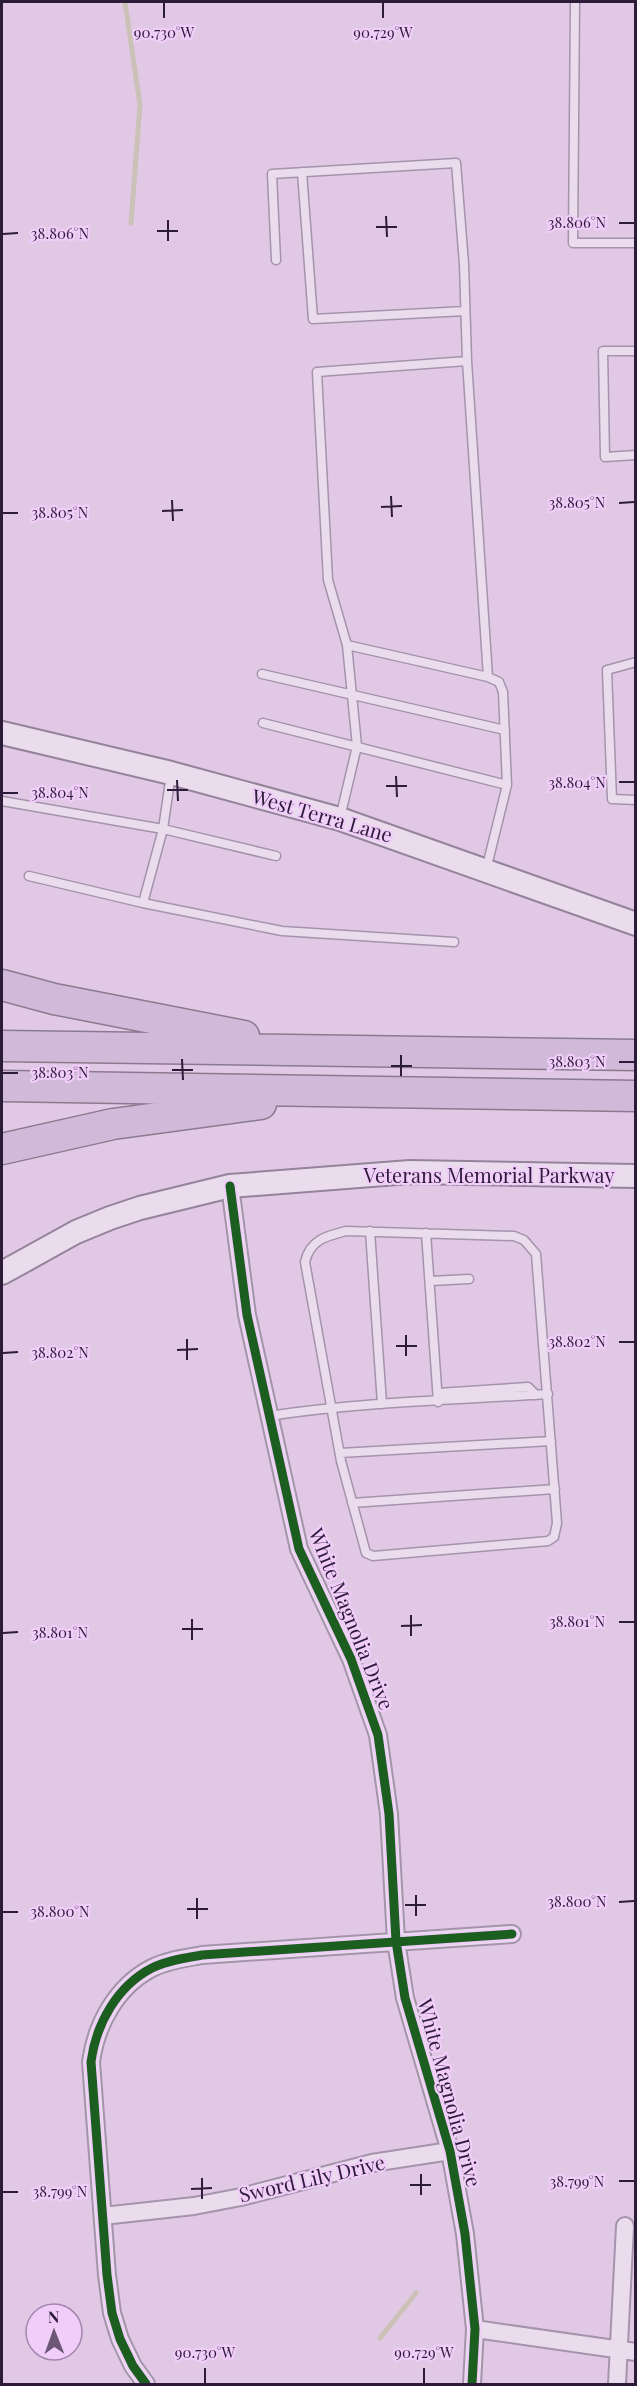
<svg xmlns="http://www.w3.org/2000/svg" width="637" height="2386" font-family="'Playfair Display',serif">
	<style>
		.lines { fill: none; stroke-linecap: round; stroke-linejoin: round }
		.stream { stroke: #ccc1b6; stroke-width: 5 }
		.lane-casing { stroke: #a493ab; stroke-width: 11 }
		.street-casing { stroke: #a493ab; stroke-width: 20 }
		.secondary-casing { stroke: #94839a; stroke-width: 26 }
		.highway-casing { stroke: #8a7a90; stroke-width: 33 }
		.lane { stroke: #eadced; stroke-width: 8 }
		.street { stroke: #eadced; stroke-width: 16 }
		.secondary { stroke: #eadced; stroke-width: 22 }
		.highway { stroke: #d1bad9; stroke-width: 30 }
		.cycleway-casing { stroke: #f1cdf9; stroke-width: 13 }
		.cycleway { stroke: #1b5e20; stroke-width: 9 }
		.ticks { fill: none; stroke: #2d1b3a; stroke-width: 2 }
		.labels { text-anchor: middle; stroke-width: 4.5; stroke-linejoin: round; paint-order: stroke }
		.street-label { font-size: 20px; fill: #2d1b3a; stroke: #f1cdf9 }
		.ticks-label { font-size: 15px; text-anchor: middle; fill: #2d1b3a; stroke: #f1cdf9; stroke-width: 4.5; stroke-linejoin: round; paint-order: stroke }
	</style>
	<rect width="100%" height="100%" fill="#e1c9e6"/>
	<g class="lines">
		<!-- stream -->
		<path class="stream" d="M125 2 140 105 131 223
			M380 2338 416 2293"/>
		<!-- lane casing -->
		<g class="lane-casing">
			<path id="lane" d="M575 2 573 243H636
				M302 172 313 319 465 311
				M276 260 272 174 456 163 464 264 467 361
				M636 351H603L605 457 636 455
				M347 645 328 580 317 372 467 361 488 677
				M636 662 607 670 612 799 636 800
				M262 674 505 730
				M263 723 507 785
				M171 774 163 829 276 856
				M2 801 163 829 143 903 29 876
				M340 818 357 746 347 645 488 677 499 682 503 692 507 785 486 870
				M143 903 282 931 454 942
				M346 1231 514 1236 524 1240 536 1254 557 1523 554 1537 548 1541 373 1556 366 1553 341 1461 305 1262C310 1240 326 1236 346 1231Z
				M370 1231 382 1404
				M426 1233 438 1402
				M430 1281 469 1279
				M438 1393 528 1387 536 1395
				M269 1416C360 1402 456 1400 548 1394
				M340 1453 551 1441
				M352 1503 555 1489"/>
		</g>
		<!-- street casing -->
		<g class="street-casing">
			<path id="street" d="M230 1186 247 1315 299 1549 351 1659 378 1735 389 1814 396 1941 405 1998 450 2151 465 2234 475 2329 472 2384
				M103 2216 194 2206 241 2197 372 2163 450 2151
				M475 2329 636 2352
				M146 2384 133 2366 120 2339 112 2313 107 2275 91 2062C96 2024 117 1986 152 1968 168 1960 186 1958 202 1955L512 1934
				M617 2384 625 2226"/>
		</g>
		<!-- secondary casing -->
		<g class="secondary-casing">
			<path id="secondary" d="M2 733 171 773 340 819 636 924
				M2 1273 76 1232 110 1218 140 1208 230 1186 410 1172 636 1176"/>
		</g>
		<!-- highway casing -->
		<g class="highway-casing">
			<path id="highway" d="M2 985 54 999 244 1036
				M2 1046 636 1055
				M2 1086 636 1096
				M2 1149 113 1124 261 1104"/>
		</g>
		<!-- lane -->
		<use href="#lane" class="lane"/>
		<!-- street -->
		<use href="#street" class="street"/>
		<!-- secondary -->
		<use href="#secondary" class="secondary"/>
		<!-- highway -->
		<use href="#highway" class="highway"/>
		<!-- cycleway casing -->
		<g class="cycleway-casing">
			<path id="cycleway" d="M230 1186 247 1315 299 1549 351 1659 378 1735 389 1814 396 1941 405 1998 450 2151 465 2234 475 2329 472 2384
				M146 2384 133 2366 120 2339 112 2313 107 2275 91 2062C96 2024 117 1986 152 1968 168 1960 186 1958 202 1955L512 1934"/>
		</g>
		<!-- cycleway -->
		<use href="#cycleway" class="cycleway"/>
	</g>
	<!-- ticks -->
	<path class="ticks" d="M164 3V18M383 3V18M386 216 387 237M168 220V241M619 223H634M376 227H397M157 231H178M3 234 18 233M391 496 392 517M172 500 173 521M619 503 634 502M381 507 402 506M162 511 183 510M3 513H18M396 776 397 797M177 780 178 801M619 782H634M386 786H407M167 790H188M3 793H18M401 1055V1076M182 1059 183 1080M619 1062H634M391 1066H412M172 1070H193M3 1073H18M406 1335V1356M187 1339V1360M619 1342H634M396 1346H417M177 1350 198 1349M3 1353 18 1352M411 1615V1636M192 1619V1640M619 1622H634M401 1626 422 1625M182 1629H203M3 1633 18 1632M416 1895V1916M197 1898V1919M619 1902 634 1901M405 1905H426M187 1909H208M3 1912H18M421 2174V2195M202 2178V2199M619 2181H634M410 2185H431M191 2189 212 2188M3 2192H18M205 2368V2383M424 2368V2383"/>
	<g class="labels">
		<!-- street labels -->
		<g class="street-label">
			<text transform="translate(322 816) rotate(16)" y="7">West Terra Lane</text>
			<text x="489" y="1183">Veterans Memorial Parkway</text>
			<text transform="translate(351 1619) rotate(68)" y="7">White Magnolia Drive</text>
			<text transform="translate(449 2093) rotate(75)" y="7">White Magnolia Drive</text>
			<text transform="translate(312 2179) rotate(-13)" y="7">Sword Lily Drive</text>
		</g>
	</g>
	<g class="ticks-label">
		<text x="164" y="38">90.730°W</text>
		<text x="383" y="38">90.729°W</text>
		<text x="577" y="228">38.806°N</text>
		<text x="60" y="239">38.806°N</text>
		<text x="577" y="508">38.805°N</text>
		<text x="60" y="518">38.805°N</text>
		<text x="577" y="788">38.804°N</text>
		<text x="60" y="798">38.804°N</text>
		<text x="577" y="1067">38.803°N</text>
		<text x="60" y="1078">38.803°N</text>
		<text x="577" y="1347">38.802°N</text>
		<text x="60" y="1358">38.802°N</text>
		<text x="577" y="1627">38.801°N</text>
		<text x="60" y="1638">38.801°N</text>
		<text x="577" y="1907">38.800°N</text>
		<text x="60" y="1917">38.800°N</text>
		<text x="577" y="2187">38.799°N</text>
		<text x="60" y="2197">38.799°N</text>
		<text x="205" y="2358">90.730°W</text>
		<text x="424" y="2358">90.729°W</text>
	</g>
	<!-- border -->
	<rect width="637" height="2386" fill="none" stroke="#2d1b3a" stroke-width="6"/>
	<!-- north arrow -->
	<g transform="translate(54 2332) rotate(359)"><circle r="28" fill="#f1cdf9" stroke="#a386ad" stroke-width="1.5"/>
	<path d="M0-4.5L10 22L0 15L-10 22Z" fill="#6c5876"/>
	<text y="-9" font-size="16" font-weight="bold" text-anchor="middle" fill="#2d1b3a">N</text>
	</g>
</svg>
